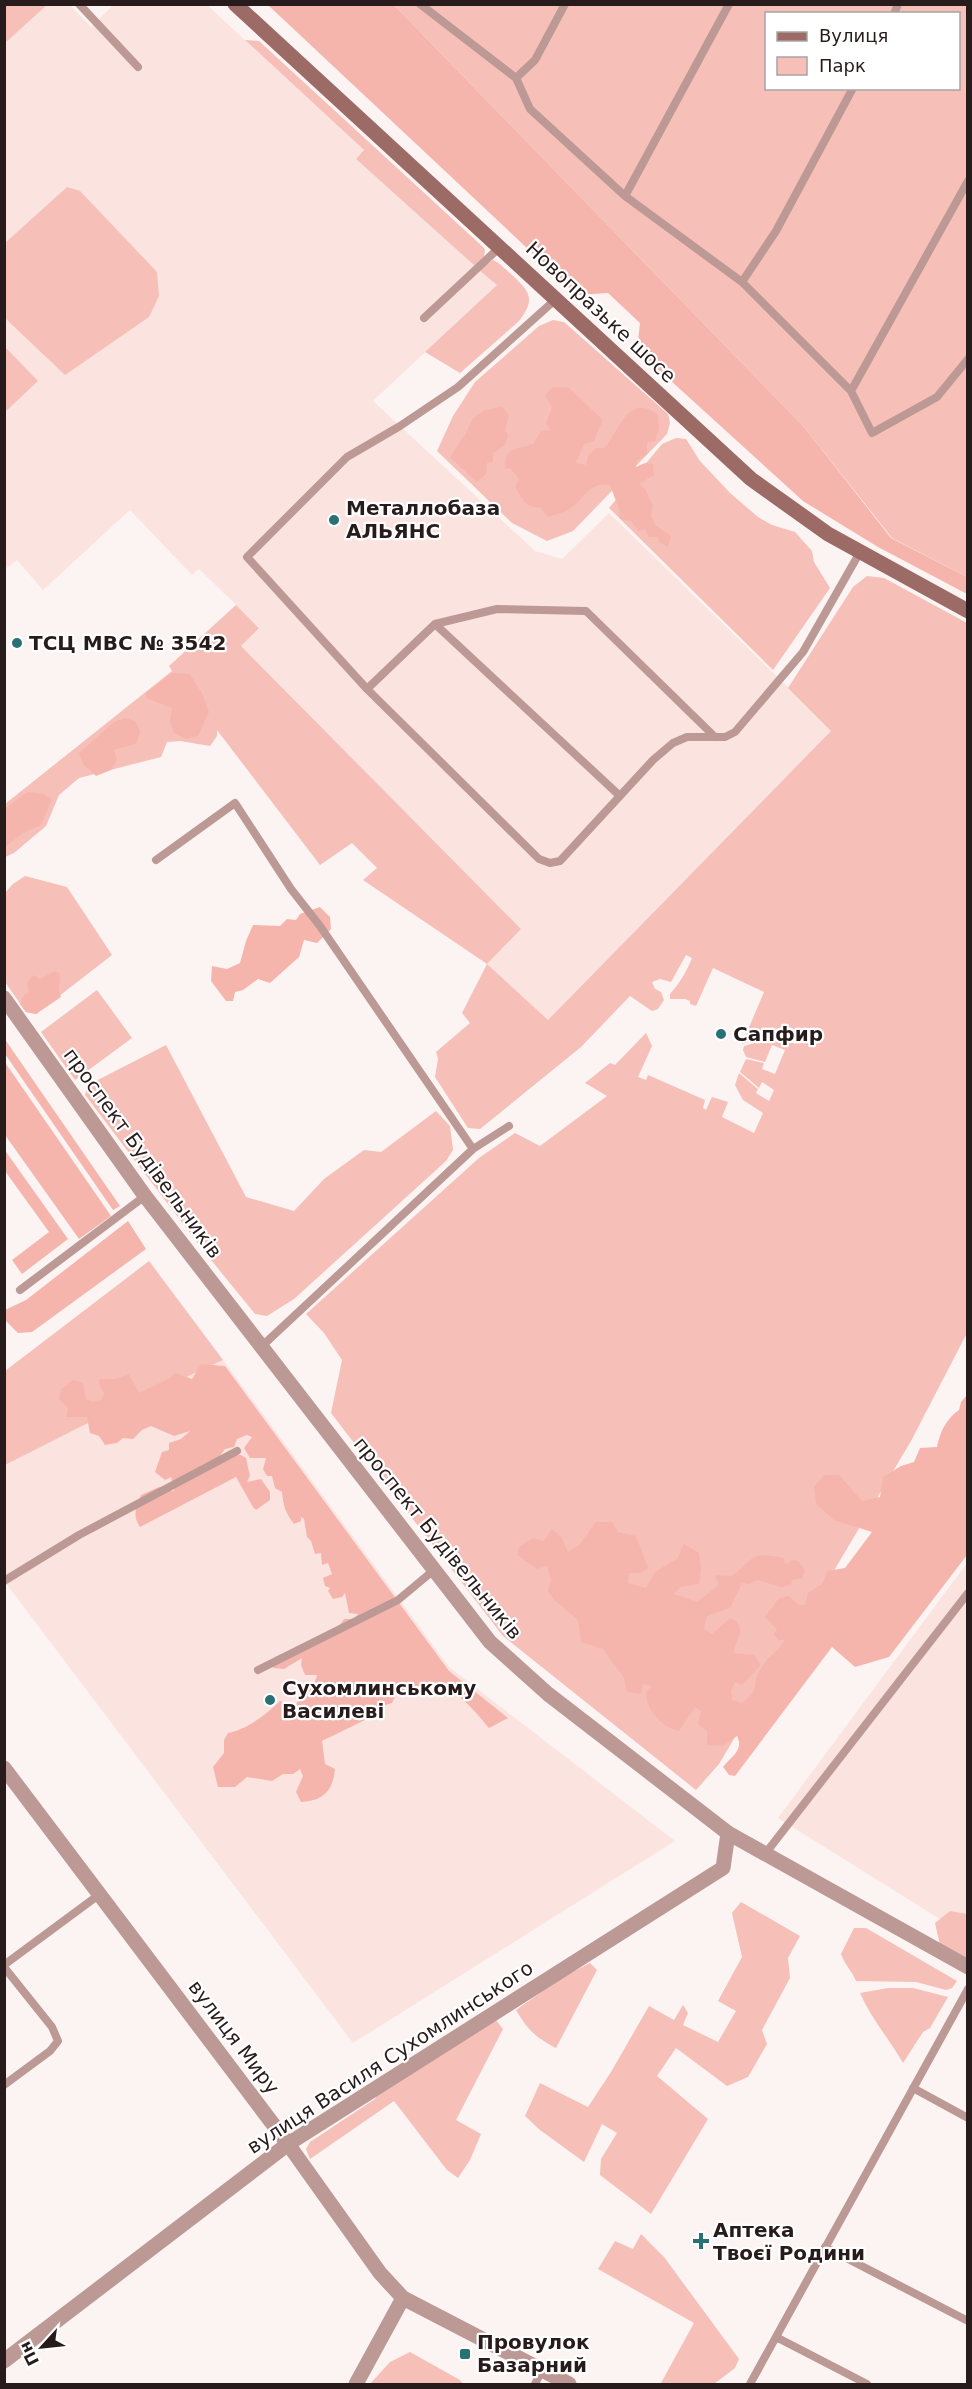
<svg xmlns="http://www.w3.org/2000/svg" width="972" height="2389" font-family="'DejaVu Sans',sans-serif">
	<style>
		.built { fill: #fbe3e0 }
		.green { fill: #f6bfb8; fill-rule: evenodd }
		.forest { fill: #f6b5ac }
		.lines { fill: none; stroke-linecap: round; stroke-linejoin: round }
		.service { stroke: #bc9994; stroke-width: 8 }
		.minor { stroke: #bc9994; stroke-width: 15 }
		.tertiary { stroke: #bc9994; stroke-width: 15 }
		.secondary { stroke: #9d6b65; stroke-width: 15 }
		.poi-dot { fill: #287276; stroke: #fff; stroke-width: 2 }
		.labels { text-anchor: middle; stroke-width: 4.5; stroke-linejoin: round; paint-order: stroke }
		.street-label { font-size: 20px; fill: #271c1b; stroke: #fff }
		.poi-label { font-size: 20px; font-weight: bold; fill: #271c1b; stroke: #fff; text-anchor: start }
	</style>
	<rect width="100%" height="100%" fill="#fbf4f3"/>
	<!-- built -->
	<path class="built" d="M47 5H70L91 27 113 5H207L364 150 356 159 497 285 373 401 535 551 562 559 609 513 832 730 548 1020 487 964 521 929 241 646 259 627 199 569 192 575 130 510 43 590 17 560 7 568 5 565V43Z
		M223 1360 449 1667 675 1841 353 2043 5 1582V1465L94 1420Z
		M967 1563V1936L778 1818Z"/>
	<!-- green -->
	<path class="green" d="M5 4H47V5L5 43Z
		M394 5H967V577L892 538 804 427ZM766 14H958V88H766Z
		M245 40 259 41 483 247 485 250 484 257 475 266 356 159 364 150Z
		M67 187 80 191 157 272 159 296 149 317 65 375 5 318 4 244Z
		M493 260C500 263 506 270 512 275 530 292 536 299 519 321L460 373 425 352 497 285 479 270Z
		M553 320 564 322 668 414 670 423 667 434 573 531 547 541 512 523 437 451 453 416 475 382 539 326Z
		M5 347 38 381 5 412V346Z
		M676 438 686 439 700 461 730 493 758 517 772 525 795 532 812 551 814 562 830 588 773 670 609 508 662 444Z
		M867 576 884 578 967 623V1333L911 1441 719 1764 696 1790 503 1636 331 1413 342 1360 324 1333 306 1314 479 1158 515 1133 540 1146 607 1096 585 1083 610 1063 615 1065 646 1033 652 1046 638 1077 646 1080 648 1075 705 1100 703 1108 706 1110 712 1097 728 1102 722 1117 754 1133 763 1113 743 1100 735 1085 739 1073 758 1089 756 1093 769 1101 774 1090 762 1082 759 1088 740 1072 746 1059 764 1063 762 1069 775 1074 785 1050 772 1045 765 1062 746 1057 743 1050 744 1046 782 1035V1038L795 1044 801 1032 786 1026 783 1033 742 1044 764 992 713 968 696 1006 690 1004V1001L685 999H670V994C679 984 687 971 692 958L686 955 671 982 660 979 652 982 655 989 661 992 664 1000 658 1009 652 1011 630 996 581 1047 480 1129 468 1128 435 1077 438 1059 436 1052 470 1023 462 1013 487 964 363 880 377 868 352 843 320 865 217 730V736L210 746 180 741 167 742 161 757 79 778 59 795 46 826 14 853 5 857V804L172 671 169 666 236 605 259 628 241 646 521 929 487 964 548 1020 831 731 788 688 853 587Z
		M25 876 67 887 112 955 36 1014 26 1012 5 982 4 894 13 884Z
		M97 990 132 1038 75 1080 41 1032Z
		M166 1045 246 1197 294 1211 324 1179 364 1150 381 1152 436 1111 450 1126 453 1150 446 1161 294 1299 267 1316 255 1314 203 1250 85 1095 88 1085Z
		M149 1261 223 1360 94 1420 5 1465V1371Z
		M741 1902 800 1936 788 1958 790 1978 762 2030 767 2044 748 2077 727 2086 676 2048 657 2076 708 2119 651 2214 600 2175 601 2159 617 2133 602 2124 584 2162 540 2130 525 2116 540 2083 588 2107 611 2072 649 2006 674 2020 683 2005 688 2013 683 2025 718 2042 736 2011 718 2001 742 1957 732 1913Z
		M950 1911 967 1914V1960L940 1945 935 1923Z
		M854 1928H866L957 1981 952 1988 946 1990 916 1982 856 1981C852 1971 845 1965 841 1954Z
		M590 1963 597 1970 556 2048C535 2037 528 2030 516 2010L561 1978Z
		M888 1988H913L948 1997 930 2028 923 2032 903 2063C889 2039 871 2018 860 1993Z
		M495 2019 503 2029 456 2120 481 2134 470 2160 458 2178 447 2170 394 2101 310 2159 306 2149 310 2142 375 2099 381 2089Z
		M641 2234 664 2257 739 2359 735 2368 714 2384 661 2383 694 2323 598 2269 615 2241 633 2249Z
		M410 2352 460 2380 463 2384H370L390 2362Z"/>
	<!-- forest -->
	<path class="forest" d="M268 5H394L804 427 891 538 967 577V594L878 547 803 501 637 350 640 323 608 293 577 295Z
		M563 387 569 388 603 420 594 441 584 444 576 463 586 465 588 456 595 448H604C619 432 628 391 658 415L659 428 655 441 647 443V454L637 461 636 467 645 463 653 464 654 475 639 484 645 489 653 506 651 515 655 525 671 536 668 547 659 542 658 537H649L645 529 638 531 631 521 620 519 619 509 610 485C589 481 585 498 571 508 565 513 555 514 548 517L540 507C526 509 522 498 515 487L519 479 510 468 505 469C504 446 517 450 533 444L541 431 551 430 546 424 552 407 545 396 551 388Z
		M501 406 509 415 505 430 508 436 505 445 493 453V462L487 463 486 474 477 482 450 457 465 435 473 418 484 411Z
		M172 673 190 674 203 695 209 712 198 736 186 739 174 733 170 722 172 708 146 698V693Z
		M125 718 135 721 140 731 137 743 114 750 117 760 111 770 96 776 83 764 79 753 114 722Z
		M27 792 43 794 52 799 41 825 23 833 5 847V809Z
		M320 907 330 917 331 929 317 943 304 940 299 957 270 983 258 979 243 990 235 992 233 1001H226L211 981 212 966 227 969 240 963 246 941 253 925 280 926 287 919 296 920 300 914Z
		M55 971 60 974 59 992 61 997 36 1014 26 1012 20 1004 24 995 29 993 27 983 33 975 40 979Z
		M4 1038 120 1206 113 1210 5 1054Z
		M4 1061 111 1216 79 1239 5 1135Z
		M4 1149 68 1239 22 1274 12 1260 49 1232 5 1171Z
		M128 1221 146 1249 32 1332 18 1333 5 1320V1310L26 1300Z
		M201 1364 225 1366 449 1671 508 1718 489 1728C473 1709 451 1680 422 1685 412 1687 408 1695 396 1695L392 1703 379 1707 363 1721 322 1741 325 1764 335 1769C333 1791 323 1801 301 1802L296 1792 303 1776 300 1769 293 1774H283L272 1781 247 1777 235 1787H218L213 1767 224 1753V1740L228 1733C246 1730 267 1714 280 1701L296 1705 300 1696C307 1693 316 1683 317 1675H305L301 1665 302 1658 284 1669 273 1668 275 1657C292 1649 336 1635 344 1619H354L358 1614 349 1613 345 1593 342 1597 333 1599 328 1591 330 1588 325 1586 323 1578 332 1574 328 1563 322 1565 321 1553 315 1554 311 1541 307 1537 304 1519 301 1517V1521L294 1524C286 1514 283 1505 282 1492L275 1488 272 1476H267L263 1469 266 1458H250L244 1448 252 1437 247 1435 237 1439 234 1447 225 1449 220 1456 241 1455 246 1458 250 1476 247 1482 261 1479 270 1492V1500L256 1510 253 1507 236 1477 140 1527C132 1516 136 1506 141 1495L159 1487 174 1491 171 1477 165 1480 155 1472 162 1452 169 1450V1443L181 1439 190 1431 174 1436 151 1426 142 1430 133 1439 123 1438 117 1443 105 1445 99 1436 90 1433 87 1417H66L68 1409 59 1399 61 1389 73 1380 83 1383 86 1399 93 1402 101 1400 104 1393 100 1387 99 1379H115L129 1374 139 1393 168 1379 176 1373 192 1379Z
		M967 1395V1555L889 1657 855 1667 832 1647 735 1776 729 1775 723 1767C732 1756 744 1750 737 1736L723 1746 707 1745V1731L698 1724 701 1711 695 1707 679 1731C661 1727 646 1710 646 1692L652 1686 643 1684 641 1694 627 1692 624 1678 603 1649 581 1642 578 1620 554 1600 548 1591 551 1580 547 1566 537 1569 517 1555 519 1547 533 1538 543 1541 552 1529 562 1538 568 1552 580 1544 596 1522H612L618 1532 636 1536 648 1568 641 1573H629L628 1583 646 1588 655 1572 677 1559 684 1544 699 1553 701 1569 699 1584 680 1587 674 1594 697 1602 719 1585 715 1575 732 1576C756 1557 750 1551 784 1558L785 1563 788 1564 791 1560 798 1561 805 1570 802 1578 792 1580 791 1585 781 1587 757 1580 749 1584 742 1583 730 1608 707 1616 704 1629 712 1634 730 1618 736 1621 741 1630 733 1653 754 1655 761 1665 742 1685 735 1682 731 1691 732 1700 742 1703C762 1687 750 1687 760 1670 766 1658 779 1650 785 1640H778L774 1634 777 1630 765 1617 779 1598 789 1596 799 1605H805L808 1593 822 1584 828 1571 845 1568 872 1532 834 1520 816 1504 814 1487 824 1475H839L862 1501 880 1497 883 1477 901 1466 914 1462 920 1448 937 1447C940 1432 946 1419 959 1410L961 1402Z"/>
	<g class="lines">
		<!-- service -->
		<path class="service" d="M79 4 138 67
			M420 4 516 78 530 109 625 196 742 282 851 391 872 433 937 397 968 359
			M894 14 898 4
			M516 78 535 60 565 4
			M625 196 729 4
			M742 282 776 231 853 88
			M556 299 458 387 400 426 347 457 247 557 367 689 539 859 550 863 560 861 653 760 673 743 687 737H725L735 732 803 652 860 552
			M424 318 500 247
			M851 391 968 181
			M435 624 620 796
			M367 689 435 624 497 609 586 611 715 737
			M156 860 235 803 291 889 320 926 473 1149
			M20 1290 145 1196
			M261 1347 473 1149 509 1126
			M4 1581 79 1535 237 1451
			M258 1670 398 1600 434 1570
			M765 1854 968 1593
			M4 1965 100 1894
			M4 1967 52 2027 58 2041 50 2051 4 2085
			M913 2088 968 2118
			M825 2247 968 2321
			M776 2337 867 2384
			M535 2384 542 2370
			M750 2384 968 1989"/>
		<!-- minor -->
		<path class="minor" d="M4 1768 288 2144
			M728 1833 968 1967
			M356 2384 403 2298"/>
		<!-- tertiary -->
		<path class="tertiary" d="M4 998 145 1196 490 1642 548 1694 728 1833 723 1868 288 2144 4 2361
			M288 2144 380 2273 403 2298 569 2384"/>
		<!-- secondary -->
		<path class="secondary" d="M235 4 751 479 828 534 968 611"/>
	</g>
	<!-- markers -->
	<g class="poi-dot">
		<circle cx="334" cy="520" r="6"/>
		<circle cx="17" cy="643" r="6"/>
		<circle cx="721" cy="1034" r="6"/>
		<circle cx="270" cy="1700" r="6"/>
		<path d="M698 2232h6v6h6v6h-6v6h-6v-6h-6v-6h6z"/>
		<rect x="459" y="2348" width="12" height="12" rx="3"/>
	</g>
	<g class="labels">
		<!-- street labels -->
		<g class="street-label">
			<text transform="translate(601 312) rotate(43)" y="7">Новопразьке шосе</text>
			<text transform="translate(143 1153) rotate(54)" y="7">проспект Будівельників</text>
			<text transform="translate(438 1538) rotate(51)" y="7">проспект Будівельників</text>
			<text transform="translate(234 2037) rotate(53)" y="7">вулиця Миру</text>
			<text transform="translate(390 2057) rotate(-33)" y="7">вулиця Василя Сухомлинського</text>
		</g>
		<!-- poi labels -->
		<g class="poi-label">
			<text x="346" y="515">Металлобаза<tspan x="346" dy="23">АЛЬЯНС</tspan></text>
			<text x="29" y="650">ТСЦ МВС № 3542</text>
			<text x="733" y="1041">Сапфир</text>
			<text x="282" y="1695">Сухомлинському<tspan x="282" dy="23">Василеві</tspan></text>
			<text x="713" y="2237">Аптека<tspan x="713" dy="23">Твоєї Родини</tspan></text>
			<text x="477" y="2349">Провулок<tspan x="477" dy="23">Базарний</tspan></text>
		</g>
	</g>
	<!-- border -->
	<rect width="972" height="2389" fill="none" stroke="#271c1b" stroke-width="12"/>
	<!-- legend -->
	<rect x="765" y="12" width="195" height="78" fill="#ffffff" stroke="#a9a4a4" stroke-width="1.5"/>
	<rect x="777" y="32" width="30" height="9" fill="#9d6b65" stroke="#a9a4a4" stroke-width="1.5"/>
	<text x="819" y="42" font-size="18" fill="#271c1b">Вулиця</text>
	<rect x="777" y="57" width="30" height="18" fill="#f6bfb8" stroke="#a9a4a4" stroke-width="1.5"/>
	<text x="819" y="72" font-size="18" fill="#271c1b">Парк</text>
	<!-- north arrow -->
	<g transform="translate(42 2347) rotate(243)" stroke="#ffffff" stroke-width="4.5" paint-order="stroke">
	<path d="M0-4.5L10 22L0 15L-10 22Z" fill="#271c1b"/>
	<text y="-9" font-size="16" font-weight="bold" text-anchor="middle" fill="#271c1b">Пн</text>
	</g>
</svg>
